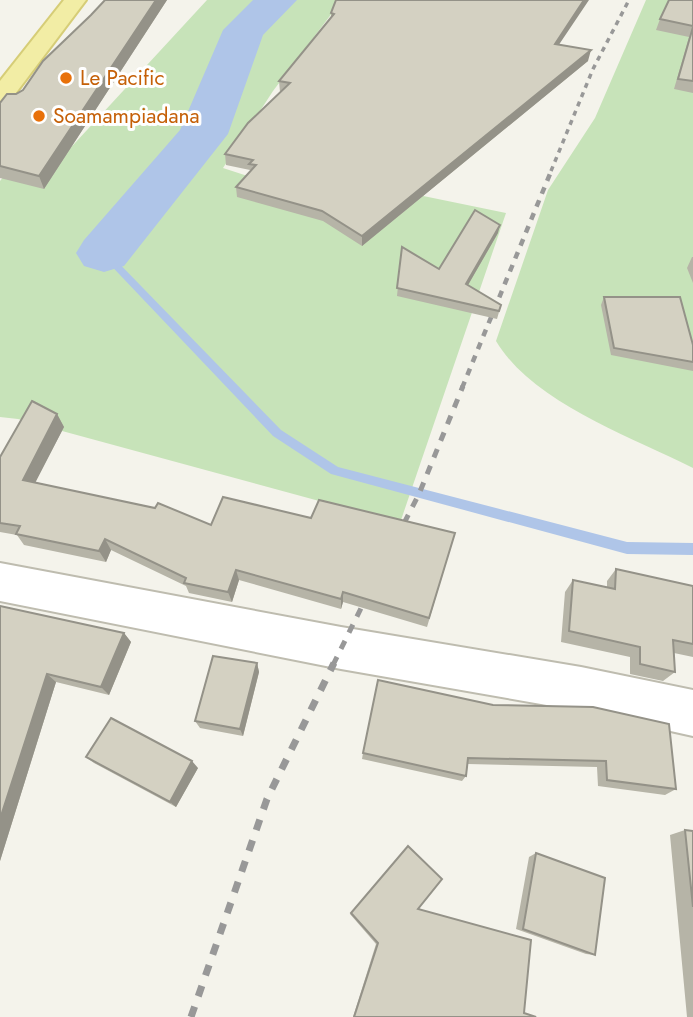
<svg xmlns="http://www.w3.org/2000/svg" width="693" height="1017" font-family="Jost,sans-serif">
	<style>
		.green { fill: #c7e3b9 }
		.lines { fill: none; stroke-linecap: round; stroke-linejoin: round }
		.stream { fill: #afc5e8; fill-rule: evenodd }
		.river { fill: #afc5e8; fill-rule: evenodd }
		.minor-casing { stroke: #bebcaf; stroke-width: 4 }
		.major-casing { stroke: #d6cd77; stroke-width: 4 }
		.minor { fill: #fff; fill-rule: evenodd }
		.major { fill: #f2eda5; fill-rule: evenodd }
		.rail-far3 { stroke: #989898; stroke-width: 3.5; stroke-dasharray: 5 5; stroke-linecap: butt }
		.rail-far2 { stroke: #989898; stroke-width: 4.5; stroke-dasharray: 7 7; stroke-linecap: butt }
		.rail-far1 { stroke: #989898; stroke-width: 5; stroke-dasharray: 9 9; stroke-linecap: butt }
		.rail { stroke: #989898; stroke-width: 7; stroke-dasharray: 11 11; stroke-linecap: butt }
		.wall { fill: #b6b4a7 }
		.shaded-wall { fill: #949288 }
		.building { fill: #d4d1c2; stroke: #949288; stroke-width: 2 }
		.food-dot { fill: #e8710a; stroke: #fff; stroke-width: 2.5 }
		.labels { text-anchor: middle; stroke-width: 6; stroke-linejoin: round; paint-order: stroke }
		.far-food-label { font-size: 21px; fill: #c56008; stroke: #fff; text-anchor: start }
	</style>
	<rect width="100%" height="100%" fill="#f4f3eb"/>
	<!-- green -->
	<path class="green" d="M207 0H342L273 91 223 168 282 187 399 191 506 213 400 523 18 419 0 417V181L17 160 63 156Z
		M646 0H693V468C630 436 533 403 496 341L548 190 595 118Z"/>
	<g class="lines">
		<!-- stream -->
		<path class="stream" d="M104 250 107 251 281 430 338 467 627 542 693 543V555L627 554 331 474 273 436 101 255 99 253Z"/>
		<!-- river -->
		<path class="river" d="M253 0H297L263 35 228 134 124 266 104 272 84 266 76 253 84 240 180 130 223 30Z"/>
		<!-- minor casing -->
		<g class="minor-casing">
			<path id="minor" d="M0 563 341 627 581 667 693 690V736L581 711 341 669 0 601Z"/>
		</g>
		<!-- major casing -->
		<g class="major-casing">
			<path id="major" d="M64 0H86L9 102 0 104V81Z"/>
		</g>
		<!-- minor -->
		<use href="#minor" class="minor"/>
		<!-- major -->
		<use href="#major" class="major"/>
		<!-- rail-far3 -->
		<path class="rail-far3" d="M551 171 593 69 629 0"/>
		<!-- rail-far2 -->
		<path class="rail-far2" d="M462 388 552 169"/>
		<!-- rail-far1 -->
		<path class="rail-far1" d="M396 539 419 494 463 386
			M333 665 369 592"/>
		<!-- rail -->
		<path class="rail" d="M191 1017 267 799 334 663"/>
	</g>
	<!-- wall -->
	<path class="wall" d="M105 0H167L44 189 0 178V103L23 90Z
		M693 0V93L674 89 689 37 656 30 660 19Z
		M331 13 559 45 588 61 362 246 323 221 237 197 236 187 250 171V170L226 165 225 154 280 92 279 81 331 18Z
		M498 233 468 285 501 305 497 319 397 296 402 247 439 269Z
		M692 257H693V283L687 268Z
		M604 297 693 362V371L611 355 601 305Z
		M57 414 64 427 35 482 211 525 311 518 455 533 427 627 343 602 341 609 239 580 232 602 189 593 186 586 111 550 106 562 24 545 17 535 0 532V457Z
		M616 569 693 586V657L674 653 675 672 663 681 630 674V657L561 642 565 592 573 580 607 587V581Z
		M0 606 124 633 131 642 109 695 56 682 0 861Z
		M257 663 259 672 243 736 200 728 195 721Z
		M493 705 676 789 665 795 598 786 597 767 468 764 466 776 462 781 362 759 363 753Z
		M86 757 198 768 176 807 94 763Z
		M685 830 693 831V1017H687L670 835Z
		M536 853 595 955 586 954 516 929 529 857Z
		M418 909 524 1013 537 1017H353L376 944 350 914 351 913Z"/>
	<!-- shaded-wall -->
	<path class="shaded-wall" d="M156 0H167L44 189 39 176Z
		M584 0H589L552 55 555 44Z
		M591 50 588 61 362 246V236Z
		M500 225 498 233 464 292 466 284Z
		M57 414 64 427 31 491 23 480Z
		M105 539 111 550 106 562 99 551Z
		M236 570 239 580 232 602 228 592Z
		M343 592V602L341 609V599Z
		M124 633 131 642 109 695 101 687Z
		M257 663 259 672 243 736 240 729Z
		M47 674 56 682 0 861V819Z
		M192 761 198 768 176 807 170 802Z"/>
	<!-- building -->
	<path class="building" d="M105 0H156L39 176 0 166V103L7 94H16L23 90 43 61 91 15Z
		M336 0H584L555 44 591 50 362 236 322 211 236 187 256 165 249 164 253 160 225 154 248 123 290 83 279 81 334 14 331 13Z
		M669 0H693V26L660 19Z
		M693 27V81L678 79Z
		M475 210 500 225 466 284 501 305 499 311 397 288 402 247 439 269Z
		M604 297H680L693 345V362L614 348Z
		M32 401 57 414 23 480 155 508 158 503 211 525 223 497 311 518 319 500 455 533 429 618 343 592 341 599 236 570 228 592 184 583 186 578 105 539 99 551 16 534 20 526 0 523V457Z
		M616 569 693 586V644L673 640 675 672 640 664V647L569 631 573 580 615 589Z
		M0 606 124 633 101 687 47 674 0 819Z
		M213 656 257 663 240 729 195 721Z
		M378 680 493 705 593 707 669 724 676 789 607 780 606 761 468 758 466 776 363 753Z
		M111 718 192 761 170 802 86 757Z
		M685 830 693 831V907Z
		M408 846 442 879 418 909 531 940 524 1013 536 1017H354L378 943 351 913Z
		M536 853 605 878 595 955 523 929Z"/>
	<!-- markers -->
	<g class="food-dot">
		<circle cx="66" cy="78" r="7"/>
		<circle cx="39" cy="116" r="7"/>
	</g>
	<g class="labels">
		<!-- far-food labels -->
		<g class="far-food-label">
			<text x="80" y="85">Le Pacific</text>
			<text x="53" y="123">Soamampiadana</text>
		</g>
	</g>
</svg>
